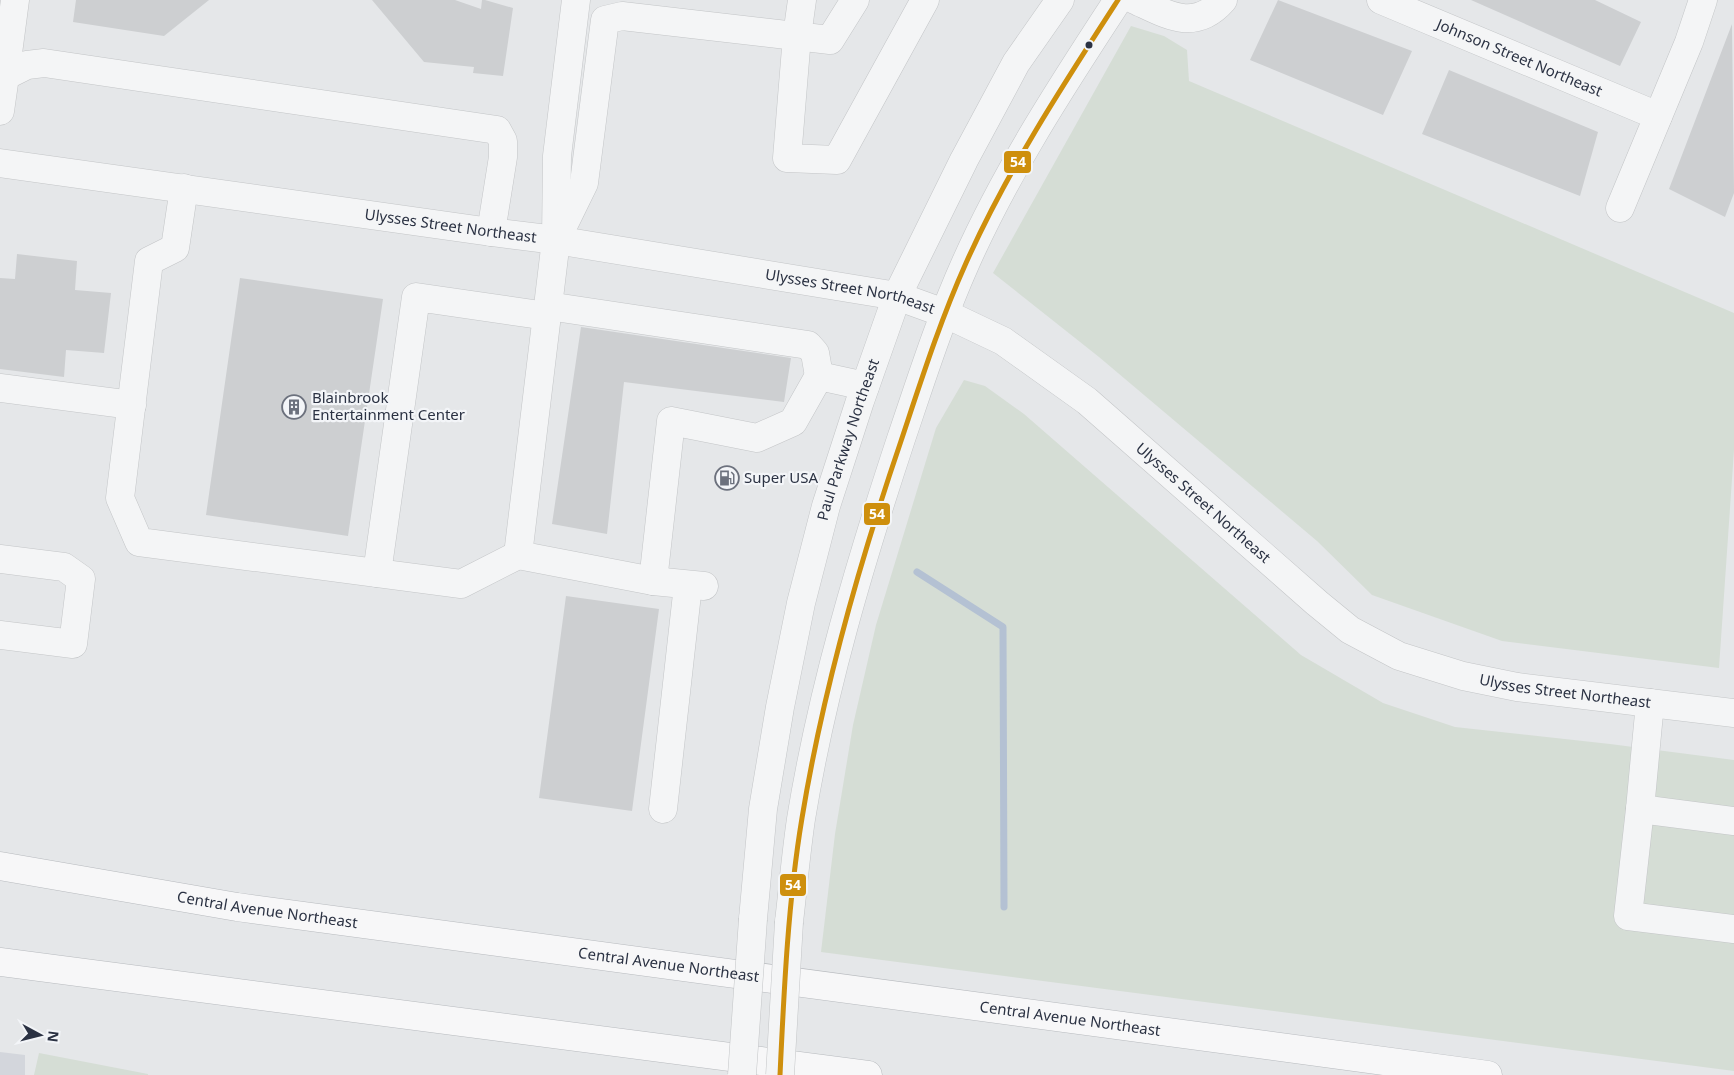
<svg xmlns="http://www.w3.org/2000/svg" width="1734" height="1075" font-family="'Noto Sans',sans-serif">
	<style>
		.built { fill: #d3d6dc }
		.green { fill: #d5ddd5 }
		.lines { fill: none; stroke-linecap: round; stroke-linejoin: round }
		.stream { stroke: #b4c1d3; stroke-width: 7 }
		.building { fill: #cdcfd1 }
		.minor-casing { stroke: #c3c5c7; stroke-width: 29 }
		.highway-casing { stroke: #b7babe; stroke-width: 29 }
		.minor { stroke: #f4f5f6; stroke-width: 28 }
		.highway { stroke: #f7f7f8; stroke-width: 28 }
		.minor-bridge-casing { stroke: #c3c5c7; stroke-width: 29; stroke-linecap: butt }
		.minor-bridge { stroke: #f4f5f6; stroke-width: 28 }
		.bus-1-casing { stroke: #f3f5f8; stroke-width: 9 }
		.bus-1 { stroke: #ce8f0d; stroke-width: 5 }
		.bus-dot { fill: #2b3243; stroke: #f3f5f8; stroke-width: 2 }
		.labels { text-anchor: middle; stroke-width: 4.5; stroke-linejoin: round; paint-order: stroke }
		.street-label { font-size: 15px; fill: #2b3243; stroke: #f3f5f8 }
		.poi-label { font-size: 15px; fill: #2b3243; stroke: #f3f5f8; text-anchor: start }
		.line-badge { stroke: #f3f5f8; stroke-width: 2 }
		.badge-label { font-size: 14px; text-anchor: middle; font-weight: bold; fill: #fff }
	</style>
	<rect width="100%" height="100%" fill="#e5e7e9"/>
	<!-- built -->
	<path class="built" d="M0 1052 25 1055V1075H0Z"/>
	<!-- green -->
	<path class="green" d="M1131 26 1164 36 1187 50 1189 81 1734 313V450L1719 668 1502 641 1372 595 1317 541 1099 357 993 273Z
		M964 380 985 386 1024 414 1301 655 1383 703 1455 727 1610 744 1734 760V1071L821 952 835 834 853 725 876 625 936 428Z
		M39 1053 148 1074V1075H34Z"/>
	<g class="lines">
		<!-- stream -->
		<path class="stream" d="M917 572 1003 627 1004 907"/>
	</g>
	<!-- building -->
	<path class="building" d="M76 0H209L164 36 73 22Z
		M372 0H455L481 9 482 0H485L513 8 503 76 473 73 474 67 424 62Z
		M1278 0 1412 51 1383 115 1250 60Z
		M1471 0H1595L1641 22 1620 66Z
		M1732 24 1734 193 1725 217 1669 189Z
		M1449 70 1598 132 1580 196 1422 134Z
		M17 254 77 261 75 290 111 293 104 353 66 350 64 377 0 369V278L15 279Z
		M240 278 383 299 348 536 206 515Z
		M581 327 791 358 784 402 624 382 607 534 552 524Z
		M566 596 659 609 632 811 539 798Z"/>
	<g class="lines">
		<!-- minor casing -->
		<g class="minor-casing">
			<g id="minor">
				<path d="M576 0 557 156 556 240 518 555 653 581 704 586"/>
				<path d="M802 0 797 36 787 158 837 160 925 0"/>
				<path d="M1135 0C1166 14 1194 33 1223 0"/>
				<path id="s1" d="M1381 0 1658 116"/>
				<path d="M5 76 15 0"/>
				<path d="M0 111 5 76 27 65 44 63 497 130 503 141V157L491 232"/>
				<path id="s2" d="M0 163 491 232 556 240 897 296 944 313 1003 341 1087 401 1317 603 1350 630 1399 656 1463 676 1517 687 1734 713"/>
				<path d="M184 188 175 248 149 261 120 498 139 542 461 584 518 555"/>
				<path d="M1620 208 1689 42 1703 0"/>
				<path d="M559 234 584 183 605 20 622 16 830 40 855 0"/>
				<path d="M548 306 808 345 815 353 819 376"/>
				<path d="M0 388 132 405"/>
				<path d="M0 559 64 567 81 579 73 644 0 635"/>
				<path d="M377 573 416 297 547 316"/>
				<path d="M653 581 671 421 757 438 793 422 819 376 865 386"/>
				<path d="M1650 703 1640 809 1734 821"/>
				<path d="M663 809 688 585"/>
				<path d="M1640 809 1628 916 1734 929"/>
				<path id="s3" d="M753 919 763 809 780 707 801 603 826 506 860 401 897 296 964 160 1016 63 1060 0"/>
				<path d="M789 922C793 888 796 853 801 819 822 690 860 563 901 439 921 380 940 320 966 262 1007 170 1063 84 1118 0"/>
			</g>
		</g>
		<!-- highway casing -->
		<g class="highway-casing">
			<g id="highway">
				<path id="s4" d="M0 866 237 907 1488 1075"/>
				<path d="M0 962 868 1075"/>
			</g>
		</g>
		<!-- minor -->
		<use href="#minor" class="minor"/>
		<!-- highway -->
		<use href="#highway" class="highway"/>
		<!-- minor-bridge casing -->
		<g class="minor-bridge-casing">
			<path id="minor-bridge" d="M742 1075 753 919
				M780 1075 789 922"/>
		</g>
		<!-- minor-bridge -->
		<use href="#minor-bridge" class="minor-bridge"/>
		<!-- bus-1 casing -->
		<g class="bus-1-casing">
			<path id="bus-1" d="M780 1075C784 990 788 902 802 818 823 690 859 564 901 441 921 381 940 321 966 263 1007 171 1063 85 1118 0"/>
		</g>
		<!-- bus-1 -->
		<use href="#bus-1" class="bus-1"/>
	</g>
	<!-- icons -->
	<defs>
		<g id="building-ring" transform="scale(1.25)"><circle r="9.5" fill="#f3f5f8" stroke="#6c717d" stroke-width="1.5"/><path d="M-4-6H4V6H1V3H-1V6H-4ZM-2.5-4.3h1.7v1.8h-1.7ZM.8-4.3h1.7v1.8H.8ZM-2.5-1h1.7V.8h-1.7ZM.8-1h1.7V.8H.8Z" fill="#6c717d"/></g>
		<g id="fuel-ring" transform="scale(1.25)"><circle r="9.5" fill="#f3f5f8" stroke="#6c717d" stroke-width="1.5"/><path d="M-5.5-6h7V0h2V4h1.3V-2.5L3-4.5l.8-.8L6-3V5H2.5V1h-1V6h-7ZM-4.2-4.7v3.2H.2V-4.7Z" fill="#6c717d"/></g>
	</defs>
	<g fill-rule="evenodd">
		<use href="#building-ring" x="294" y="407"/>
		<use href="#fuel-ring" x="727" y="478"/>
	</g>
	<!-- markers -->
	<circle class="bus-dot" cx="1089" cy="45" r="4.5"/>
	<g class="labels">
		<!-- street labels -->
		<g class="street-label">
			<text dy="5" stroke="none"><textPath href="#s1" startOffset="150">Johnson Street Northeast</textPath></text>
			<text dy="5" stroke="none"><textPath href="#s2" startOffset="455">Ulysses Street Northeast</textPath></text>
			<text dy="5" stroke="none"><textPath href="#s2" startOffset="860">Ulysses Street Northeast</textPath></text>
			<text dy="5" stroke="none"><textPath href="#s3" startOffset="490">Paul Parkway Northeast</textPath></text>
			<text dy="5" stroke="none"><textPath href="#s2" startOffset="1280">Ulysses Street Northeast</textPath></text>
			<text dy="5" stroke="none"><textPath href="#s2" startOffset="1700">Ulysses Street Northeast</textPath></text>
			<text dy="5" stroke="none"><textPath href="#s4" startOffset="271">Central Avenue Northeast</textPath></text>
			<text dy="5" stroke="none"><textPath href="#s4" startOffset="676">Central Avenue Northeast</textPath></text>
			<text dy="5" stroke="none"><textPath href="#s4" startOffset="1081">Central Avenue Northeast</textPath></text>
		</g>
		<!-- poi labels -->
		<g class="poi-label">
			<text x="312" y="403">Blainbrook<tspan x="312" dy="17">Entertainment Center</tspan></text>
			<text x="744" y="483">Super USA</text>
		</g>
	</g>
	<g class="line-badge">
		<rect x="1003" y="150" width="29" height="24" rx="5" fill="#ce8f0d"/>
		<rect x="863" y="502" width="28" height="24" rx="5" fill="#ce8f0d"/>
		<rect x="779" y="873" width="28" height="24" rx="5" fill="#ce8f0d"/>
	</g>
	<g class="badge-label">
		<text x="1018" y="167">54</text>
		<text x="877" y="519">54</text>
		<text x="793" y="890">54</text>
	</g>
	<!-- north arrow -->
	<g transform="translate(40 1035) rotate(97)" stroke="#f3f5f8" stroke-width="4" paint-order="stroke">
	<path d="M0-4L9 19L0 12L-9 19Z" fill="#2b3243"/>
	<text y="-8" font-size="14" font-weight="bold" text-anchor="middle" fill="#2b3243">N</text>
	</g>
</svg>
